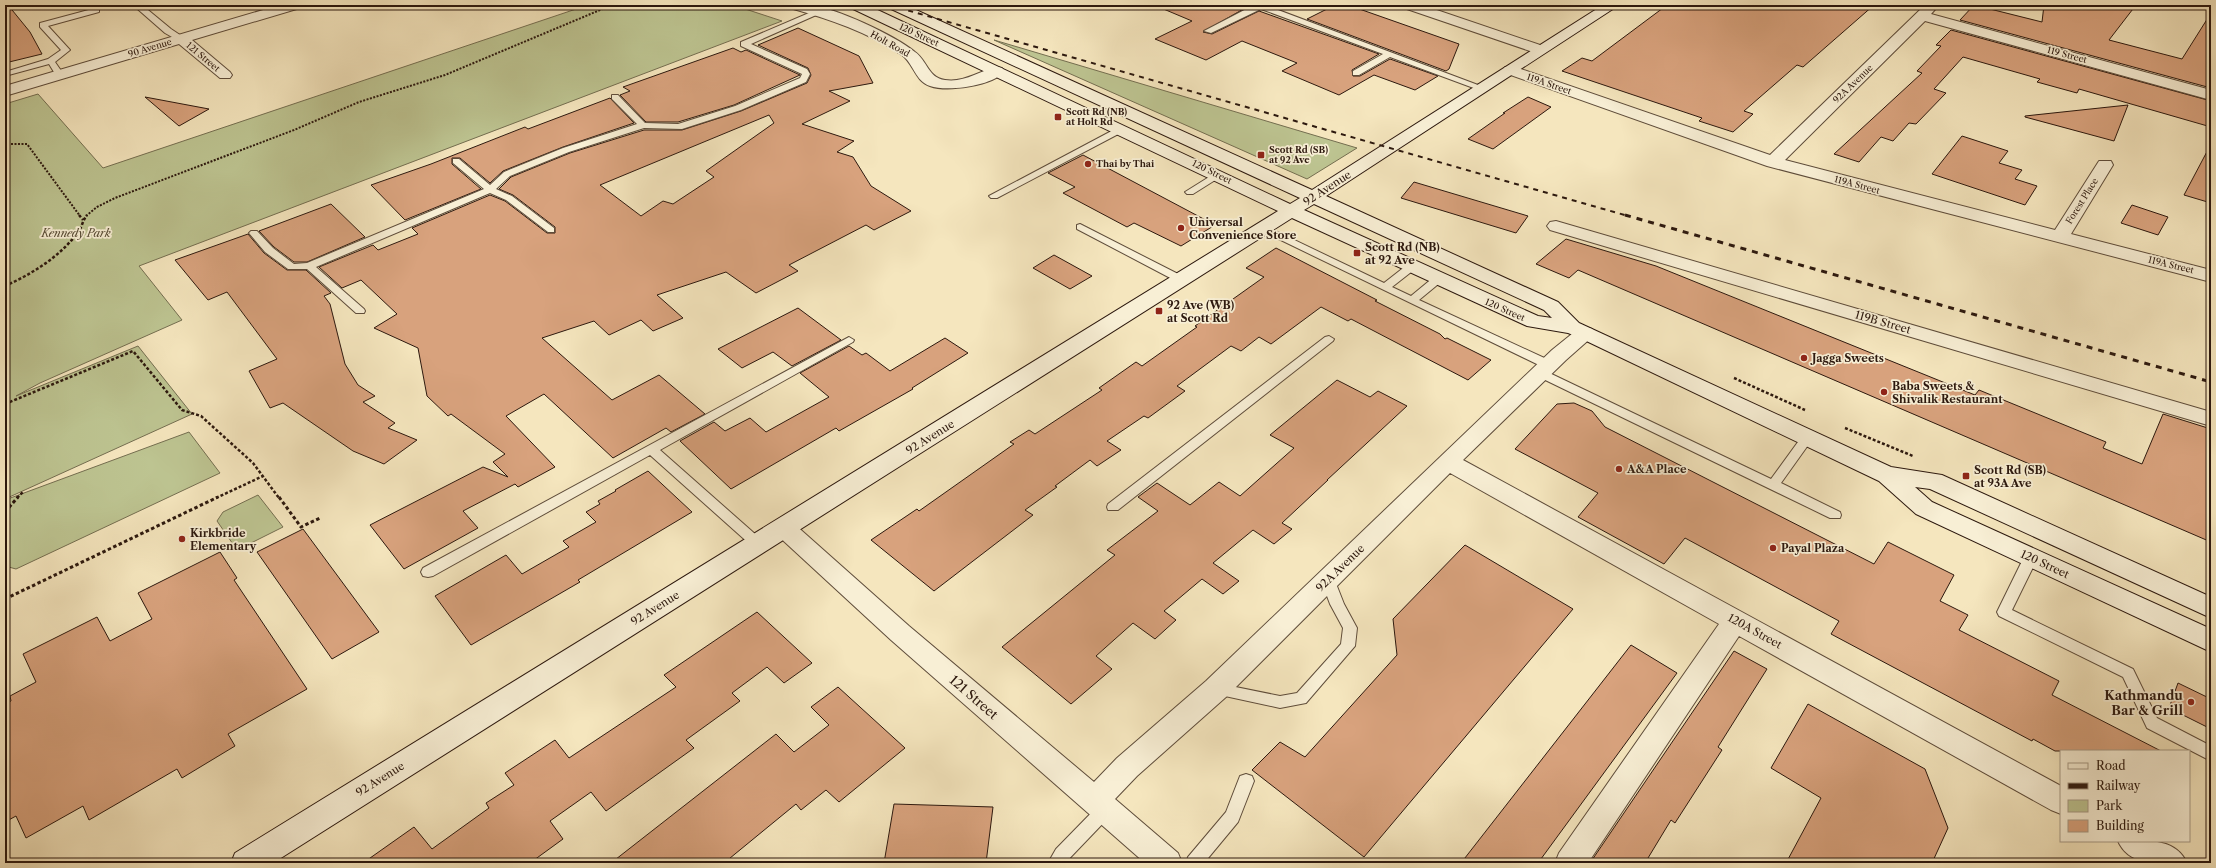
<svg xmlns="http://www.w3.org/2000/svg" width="2216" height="868" font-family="'Libre Caslon Text',serif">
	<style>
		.green { fill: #bdc491; stroke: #746e50 }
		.building { fill: #d8a27d; stroke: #2c180e; fill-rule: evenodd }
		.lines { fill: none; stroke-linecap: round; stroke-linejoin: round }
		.lane-casing { stroke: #5e4c3a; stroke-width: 2 }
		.street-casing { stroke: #5e4c3a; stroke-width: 2 }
		.secondary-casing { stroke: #2c180e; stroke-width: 2 }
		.path-far2 { stroke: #2c180e; stroke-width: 2; stroke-dasharray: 2 1.5; stroke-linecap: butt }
		.path-far1 { stroke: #2c180e; stroke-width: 2.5; stroke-dasharray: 3 2; stroke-linecap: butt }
		.path { stroke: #2c180e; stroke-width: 3; stroke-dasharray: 3.5 2.5; stroke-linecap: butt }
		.lane { fill: #f8efd5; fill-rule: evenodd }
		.street { fill: #f8efd5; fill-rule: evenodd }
		.secondary { fill: #f8efd5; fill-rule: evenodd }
		.rail-far1 { stroke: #2c180e; stroke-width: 2; stroke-dasharray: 5 5; stroke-linecap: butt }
		.rail { stroke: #2c180e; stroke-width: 3; stroke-dasharray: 6 6; stroke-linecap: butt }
		.poi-dot { fill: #8f2418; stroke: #f8efd5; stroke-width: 1.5 }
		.labels { text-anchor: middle; stroke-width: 3.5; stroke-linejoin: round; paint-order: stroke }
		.far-street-label { font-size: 9px; fill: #2c180e; stroke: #f8efd5 }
		.far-poi-label { font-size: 9px; font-weight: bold; fill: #2c180e; stroke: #f8efd5; text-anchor: start }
		.street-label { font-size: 11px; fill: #2c180e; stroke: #f8efd5 }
		.poi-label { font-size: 11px; font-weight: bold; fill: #2c180e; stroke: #f8efd5; text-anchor: start }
		.park-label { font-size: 11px; font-style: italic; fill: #584c35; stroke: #f8efd5 }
		.near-poi-label { font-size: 13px; font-weight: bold; fill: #2c180e; stroke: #f8efd5; text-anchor: end }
		.near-street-label { font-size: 13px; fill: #2c180e; stroke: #f8efd5 }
	</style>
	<rect width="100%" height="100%" fill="#f5e6be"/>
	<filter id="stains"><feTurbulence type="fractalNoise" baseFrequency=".005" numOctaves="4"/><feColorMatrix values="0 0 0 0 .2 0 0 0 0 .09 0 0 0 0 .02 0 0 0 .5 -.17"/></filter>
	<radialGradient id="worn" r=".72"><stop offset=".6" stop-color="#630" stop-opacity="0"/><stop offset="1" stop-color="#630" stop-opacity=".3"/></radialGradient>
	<!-- green -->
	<path class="green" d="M588 5H733L782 21 139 266 182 320 40 383 16 396 138 346 192 414 5 499V104L38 94 103 168Z
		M994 40 1357 148 1307 179Z
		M189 432 220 473 16 569 5 566V500Z
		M258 495 283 527 237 550 217 521 223 512Z"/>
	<!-- building -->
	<path class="building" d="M5 5H8L30 32 42 54 5 63Z
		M1154 5H1242L1247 7 1203 32 1212 34 1259 11 1379 54 1352 70 1353 76H1360L1390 59 1438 76 1415 90 1374 75 1339 95 1282 71 1297 63 1242 41 1206 60 1155 39 1192 21Z
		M1335 5H1348L1459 44 1449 69 1446 71 1307 19Z
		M1667 5H1874L1803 67 1797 65 1744 111 1753 114 1733 132 1699 121 1702 118 1562 71 1582 58 1592 61Z
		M1974 5 2042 22 2044 5H2136L2109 40 2182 59 2211 13V88L1960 20Z
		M798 28 859 56 873 83 829 91 850 101 802 124 854 141 837 152 853 157 871 186 911 211 874 230 866 225 789 265 798 271 756 293 726 272 657 295 683 318 653 331 641 320 609 335 594 321 542 338 612 400 659 375 705 414 671 432 666 428 613 458 544 394 506 416 555 467 518 487 515 484 463 511 478 528 404 569 370 525 483 467 508 477 493 462 505 454 451 414 448 416 427 396 418 348 374 328 397 314 361 280 342 288 319 267 373 245 378 250 418 234 412 228 490 195 505 201 547 233H555V227L513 195 499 189 511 177 570 153 644 130H682L741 111 807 83 811 75 808 68 758 45ZM769 115 774 123 706 171 714 177 673 204 663 201 641 216 600 185Z
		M1951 30 2211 101V127L2079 89 2077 93 2037 82 2040 79 1963 57 1934 89 1946 93 1916 124 1909 123 1893 141 1881 137 1859 162 1834 154 1922 73 1917 71 1941 46 1936 45Z
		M733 48 741 52 746 50 800 75 734 105 678 122H646L620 95 630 91 623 87Z
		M145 97 209 109 179 126Z
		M1528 97 1551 107 1493 149 1468 139 1505 113H1503Z
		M610 98 634 123 563 147 503 171 490 183 460 158H452V164L481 189 405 220 371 185 431 164 525 127 528 129Z
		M2128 105 2114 141 2025 117V116Z
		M1962 136 2008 151 1999 163 2022 170 2015 179 2037 186 2025 205 1932 174Z
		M2211 144V203L2184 195Z
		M1083 155 1215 225 1181 246 1134 223 1127 227 1063 193 1075 187 1048 173Z
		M1414 182 1528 216 1516 233 1401 198Z
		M331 204 365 237 307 262H294L274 247 259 231Z
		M2132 205 2168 217 2158 235 2121 223Z
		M248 234 264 253 287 270H306L331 293 324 296 330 304 345 364 358 385 375 396 363 402 395 423 388 428 417 440 384 464 353 451 283 403 270 408 249 371 277 359 227 292 208 300 175 260Z
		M1566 239 1656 266 1975 395 1979 390 2106 442 2103 448 2142 464 2163 414 2211 429V542L1578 270 1569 278 1536 264Z
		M1276 248 1377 300 1375 301 1440 334 1445 339 1447 338 1491 360 1468 380 1351 319 1348 321 1321 307 1271 344 1259 337 1241 351 1231 346 1177 386 1185 391 1148 418 1144 416 1107 441 1121 450 1097 466 1090 460 1055 486 1057 487 1025 510 1033 515 934 591 871 540 917 509 919 511 1014 444 1010 442 1029 430 1035 434 1102 390 1099 388 1136 362 1142 366 1197 327 1195 326 1264 277 1246 268Z
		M1054 255 1092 276 1070 289 1033 268Z
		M798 308 841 340 792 366 773 352 742 368 718 349Z
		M945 338 968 353 912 388 913 389 839 431 836 428 731 489 680 441 714 422 725 431 750 418 766 432 829 397 800 373 849 346 862 355 866 353 890 371Z
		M1337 380 1370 397 1378 391 1407 406 1327 480H1328L1282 523 1292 529 1274 544 1253 530 1213 563 1239 581 1223 594 1202 579 1164 611 1176 620 1155 639 1133 623 1096 656 1112 669 1071 704 1002 647 1115 555 1107 550 1158 511 1138 497 1157 483 1190 505 1219 482 1240 496 1294 448 1270 435Z
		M1574 403 1592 411 1605 427 1874 564 1888 542 1954 575 1940 601 1968 615 1959 630 2059 681 2052 695 2161 751H2055L2033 739 2032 741 1831 634 1839 621 1685 538 1664 564 1578 517 1598 493 1515 449 1557 404Z
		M648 471 692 512 578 580 580 582 471 645 435 596 506 555 522 574 569 547 563 541 596 522 586 512 600 504 598 501 616 491 615 490Z
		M303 529 379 632 332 659 257 552Z
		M1465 545 1573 609 1364 857 1252 770 1280 742 1305 757 1397 655 1393 619Z
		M220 552 237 578 234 580 307 689 228 734 235 746 182 778 177 769 89 820 83 806 26 838 16 816 5 822V704L11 701 10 696 36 682 23 654 97 617 110 641 152 619 138 593Z
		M757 612 812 663 784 683 767 667 732 693 740 701 686 740 694 748 606 811 591 792 550 821 563 839 530 863H363L414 827 432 849 489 808 486 803 514 785 505 773 555 740 569 758 676 687 664 675Z
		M1631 645 1677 673 1538 863H1461Z
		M1734 651 1767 669 1718 747 1722 750 1675 823 1671 820 1645 863H1590Z
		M2178 683 2211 699V729L2169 708Z
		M838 687 905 748 839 802 826 790 801 810 796 804 724 863H611L776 734 794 752 829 725 811 707Z
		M1808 704 1925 769 1948 828 1932 863H1786L1821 798 1771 768Z
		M894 804 993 807 986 863H884Z"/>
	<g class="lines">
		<!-- lane casing -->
		<g class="lane-casing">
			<path id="lane" d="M133 5H142L171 29 186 39 179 41 165 33Z
				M1254 5H1265L1486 88 1479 90 1390 57 1359 75H1353V71L1383 54 1261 9 1211 33 1204 31Z
				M96 8H99V12L48 26 70 50 55 62 64 75 63 77H57L49 64 5 76V72L48 59 61 50 40 27V23Z
				M816 10 823 12 751 44 807 69 810 74 806 82 741 110 682 129 644 128 569 152 510 176 496 189 512 196 554 228V232H548L506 200 490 193 316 267 364 309 365 311 364 313H356L307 269H288L265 252 249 233 251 231H257L273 248 294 264 307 263 484 189 453 163V159H459L490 185 504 172 563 148 637 124 612 99V95H618L645 123 678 124 735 106 800 78 802 74 741 46V42Z
				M1121 126 1124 127V131L997 198H991L989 196Z
				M1217 172 1220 173V177L1193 194H1187L1185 192Z
				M1080 224 1184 277 1185 279 1184 281H1176L1077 229V225Z
				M1263 225 1384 283 1407 265H1415V269L1392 287 1411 296 1434 277H1442L1443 279 1442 281 1419 300 1553 362 1555 365 1549 369 1545 368 1260 230 1258 228Z
				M1329 336 1334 339 1333 341 1118 510H1108L1107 507 1108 504 1325 337Z
				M849 337 854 340 853 342 660 450 763 541 765 544 763 547H753L650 455 433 576 428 577 423 576 421 572 423 568Z
				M1541 369 1771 479 1803 435H1811L1813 438 1811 441 1781 483 1840 512 1841 515 1840 518H1830L1537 376 1535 373 1537 370Z
				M2031 552 2036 553 2038 557 2012 610 2133 669 2157 718 2211 746V761L2147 728 2123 677 1999 616 1997 612 2024 557 2026 553Z
				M1328 575 1333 576 1344 604 1357 628 1355 646 1306 703 1280 708 1211 693 1209 689 1211 685 1216 683 1280 696 1297 693 1341 644 1343 628 1330 604 1321 580 1323 576Z
				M1246 774 1252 776 1254 781 1238 822 1204 863H1186L1188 857 1226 812 1240 776Z
				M1105 803 1111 805 1113 810 1111 815 1065 863H1048L1056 849 1099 805Z"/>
		</g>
		<!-- street casing -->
		<g class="street-casing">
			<path id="street" d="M280 5H302L300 8 192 40 230 72 232 75 230 78H220L179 44 5 96V86Z
				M788 5C795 5 803 4 810 5 836 8 894 35 915 52 927 60 928 78 945 80 964 83 979 71 997 67L1002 68 1004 71C994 86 947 92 930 86 915 81 914 64 902 55 868 32 829 19 790 8Z
				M1402 5H1422L1546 47 1548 50 1541 54 1536 53 1404 8Z
				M1925 5H1939L1931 14 2211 90V100L1925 21 1785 160 2055 230 2099 161H2111L2113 165 2071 234 2211 270V282L1767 166 1505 73 1503 70 1505 67H1515L1770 155Z
				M1556 221 2211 412V426L1550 230 1547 226 1550 222Z
				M1585 327 1592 329 1595 333 1592 337 1566 360 1463 460 2061 786V814L2051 810 1739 636 1588 863H1555L1559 853 1719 624 1450 473 1226 697 1137 776 1115 799 1178 853 1182 863H1145L891 640 776 534 772 528 776 522 784 519 792 522 909 626 1094 782 1117 758 1206 681 1552 350 1578 329Z
				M2118 841C2143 841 2175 836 2187 863 2162 863 2130 868 2118 841Z"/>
		</g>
		<!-- secondary casing -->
		<g class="secondary-casing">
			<path id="secondary" d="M849 5H867L1290 204 1300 198 889 8 887 5H905L1312 190 1603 5H1619L1326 196 1558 302 1579 323 1891 467 1942 475 2211 597V618L1930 489 1915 487 1932 502 2211 629V652L1916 514 1879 481 1578 337 1568 333 1527 326 1292 218 273 863H231L235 853 1278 211 851 8ZM1314 204 1544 310 1552 318 1538 316 1304 210Z"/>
		</g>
		<!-- path-far2 -->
		<path class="path-far2" d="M5 141 9 144H27L80 216
			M86 216 97 207 115 198 294 130 359 102 445 75 612 5"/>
		<!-- path-far1 -->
		<path class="path-far1" d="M79 215 83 220
			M5 286C32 274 61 256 79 231 82 226 83 220 87 215
			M1734 378 1805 410
			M5 404 133 351 182 410 201 416 253 463 279 498
			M1845 428 1913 456
			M17 498 24 491
			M216 498 263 476"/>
		<!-- path -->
		<path class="path" d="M279 497 301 527 320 518
			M5 512 18 497
			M5 599 218 497"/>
		<!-- lane -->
		<use href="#lane" class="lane"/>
		<!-- street -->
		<use href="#street" class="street"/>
		<!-- secondary -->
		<use href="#secondary" class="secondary"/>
		<!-- rail-far1 -->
		<path class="rail-far1" d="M889 5 1628 216"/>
		<!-- rail -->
		<path class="rail" d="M1625 215 2211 382"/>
	</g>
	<!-- markers -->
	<g class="poi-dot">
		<rect x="1054" y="113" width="8" height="8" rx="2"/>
		<rect x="1257" y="151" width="8" height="8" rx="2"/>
		<circle cx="1088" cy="164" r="4"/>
		<circle cx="1181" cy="228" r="4"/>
		<rect x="1353" y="249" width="8" height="8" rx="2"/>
		<rect x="1155" y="307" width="8" height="8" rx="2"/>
		<circle cx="1804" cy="358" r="4"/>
		<circle cx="1884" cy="392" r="4"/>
		<circle cx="1619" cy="469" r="4"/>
		<rect x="1962" y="472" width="8" height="8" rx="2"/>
		<circle cx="182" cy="539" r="4"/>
		<circle cx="1773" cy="548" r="4"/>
		<circle cx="2191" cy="702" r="4"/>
	</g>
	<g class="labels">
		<!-- far-street labels -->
		<g class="far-street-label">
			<text transform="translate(919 35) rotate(25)" y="3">120 Street</text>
			<text transform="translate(890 44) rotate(29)" y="3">Holt Road</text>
			<text transform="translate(150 48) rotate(-17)" y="3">90 Avenue</text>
			<text transform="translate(2067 55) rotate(15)" y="3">119 Street</text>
			<text transform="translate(203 57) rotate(40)" y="3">121 Street</text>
			<text transform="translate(1549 84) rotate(19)" y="3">119A Street</text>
			<text transform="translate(1853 84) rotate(-44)" y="3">92A Avenue</text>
			<text transform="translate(1212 172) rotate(26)" y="3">120 Street</text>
			<text transform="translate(1857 185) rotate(15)" y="3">119A Street</text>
			<text transform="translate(2082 201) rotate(-58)" y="3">Forest Place</text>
			<text transform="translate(2171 265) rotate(14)" y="3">119A Street</text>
			<text transform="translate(1505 310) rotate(24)" y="3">120 Street</text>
		</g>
		<!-- far-poi labels -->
		<g class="far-poi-label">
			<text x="1066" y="115">Scott Rd (NB)<tspan x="1066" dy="10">at Holt Rd</tspan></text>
			<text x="1269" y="153">Scott Rd (SB)<tspan x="1269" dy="10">at 92 Ave</tspan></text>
			<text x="1096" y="167">Thai by Thai</text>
		</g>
		<!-- street labels -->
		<g class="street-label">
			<text transform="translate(1327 188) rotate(-33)" y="4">92 Avenue</text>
			<text transform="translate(1883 322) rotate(16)" y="4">119B Street</text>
			<text transform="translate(930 437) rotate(-32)" y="4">92 Avenue</text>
			<text transform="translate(2045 564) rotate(25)" y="4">120 Street</text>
			<text transform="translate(1340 568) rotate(-44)" y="4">92A Avenue</text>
			<text transform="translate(655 608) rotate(-32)" y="4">92 Avenue</text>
			<text transform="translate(1755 631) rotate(29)" y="4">120A Street</text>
			<text transform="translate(380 779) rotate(-32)" y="4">92 Avenue</text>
		</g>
		<!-- poi labels -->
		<g class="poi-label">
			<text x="1189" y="226">Universal<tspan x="1189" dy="13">Convenience Store</tspan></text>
			<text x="1365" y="251">Scott Rd (NB)<tspan x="1365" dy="13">at 92 Ave</tspan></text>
			<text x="1167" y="309">92 Ave (WB)<tspan x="1167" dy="13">at Scott Rd</tspan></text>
			<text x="1812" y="362">Jagga Sweets</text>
			<text x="1892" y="390">Baba Sweets &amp;<tspan x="1892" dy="13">Shivalik Restaurant</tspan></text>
			<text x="1627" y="473">A&amp;A Place</text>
			<text x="1974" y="474">Scott Rd (SB)<tspan x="1974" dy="13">at 93A Ave</tspan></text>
			<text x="190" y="537">Kirkbride<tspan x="190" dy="13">Elementary</tspan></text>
			<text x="1781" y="552">Payal Plaza</text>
		</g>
		<!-- park labels -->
		<g class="park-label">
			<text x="76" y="237">Kennedy Park</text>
		</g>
		<!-- near-poi labels -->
		<g class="near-poi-label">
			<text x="2183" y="700">Kathmandu<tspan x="2183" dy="15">Bar &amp; Grill</tspan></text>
		</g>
		<!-- near-street labels -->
		<g class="near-street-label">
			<text transform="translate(974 697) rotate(41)" y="5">121 Street</text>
		</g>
	</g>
	<!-- margin -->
	<rect width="2216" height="868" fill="none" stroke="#f5e6be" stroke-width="20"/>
	<rect x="6" y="6" width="2204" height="856" fill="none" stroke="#2c180e" stroke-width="2"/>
	<rect x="10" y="10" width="2196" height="848" fill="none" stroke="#2c180e"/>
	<!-- legend -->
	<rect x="2060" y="750" width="130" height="92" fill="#f8efd5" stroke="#a69985"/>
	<rect x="2068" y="763" width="20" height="6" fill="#f8efd5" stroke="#a69985"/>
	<text x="2096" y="770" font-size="12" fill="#2c180e">Road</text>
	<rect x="2068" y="783" width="20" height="6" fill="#2c180e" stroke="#a69985"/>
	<text x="2096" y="790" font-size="12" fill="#2c180e">Railway</text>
	<rect x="2068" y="800" width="20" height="12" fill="#bdc491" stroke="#a69985"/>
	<text x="2096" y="810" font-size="12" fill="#2c180e">Park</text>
	<rect x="2068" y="820" width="20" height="12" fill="#d8a27d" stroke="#a69985"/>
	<text x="2096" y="830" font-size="12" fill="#2c180e">Building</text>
	<rect width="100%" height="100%" filter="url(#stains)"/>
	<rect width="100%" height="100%" fill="url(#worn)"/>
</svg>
